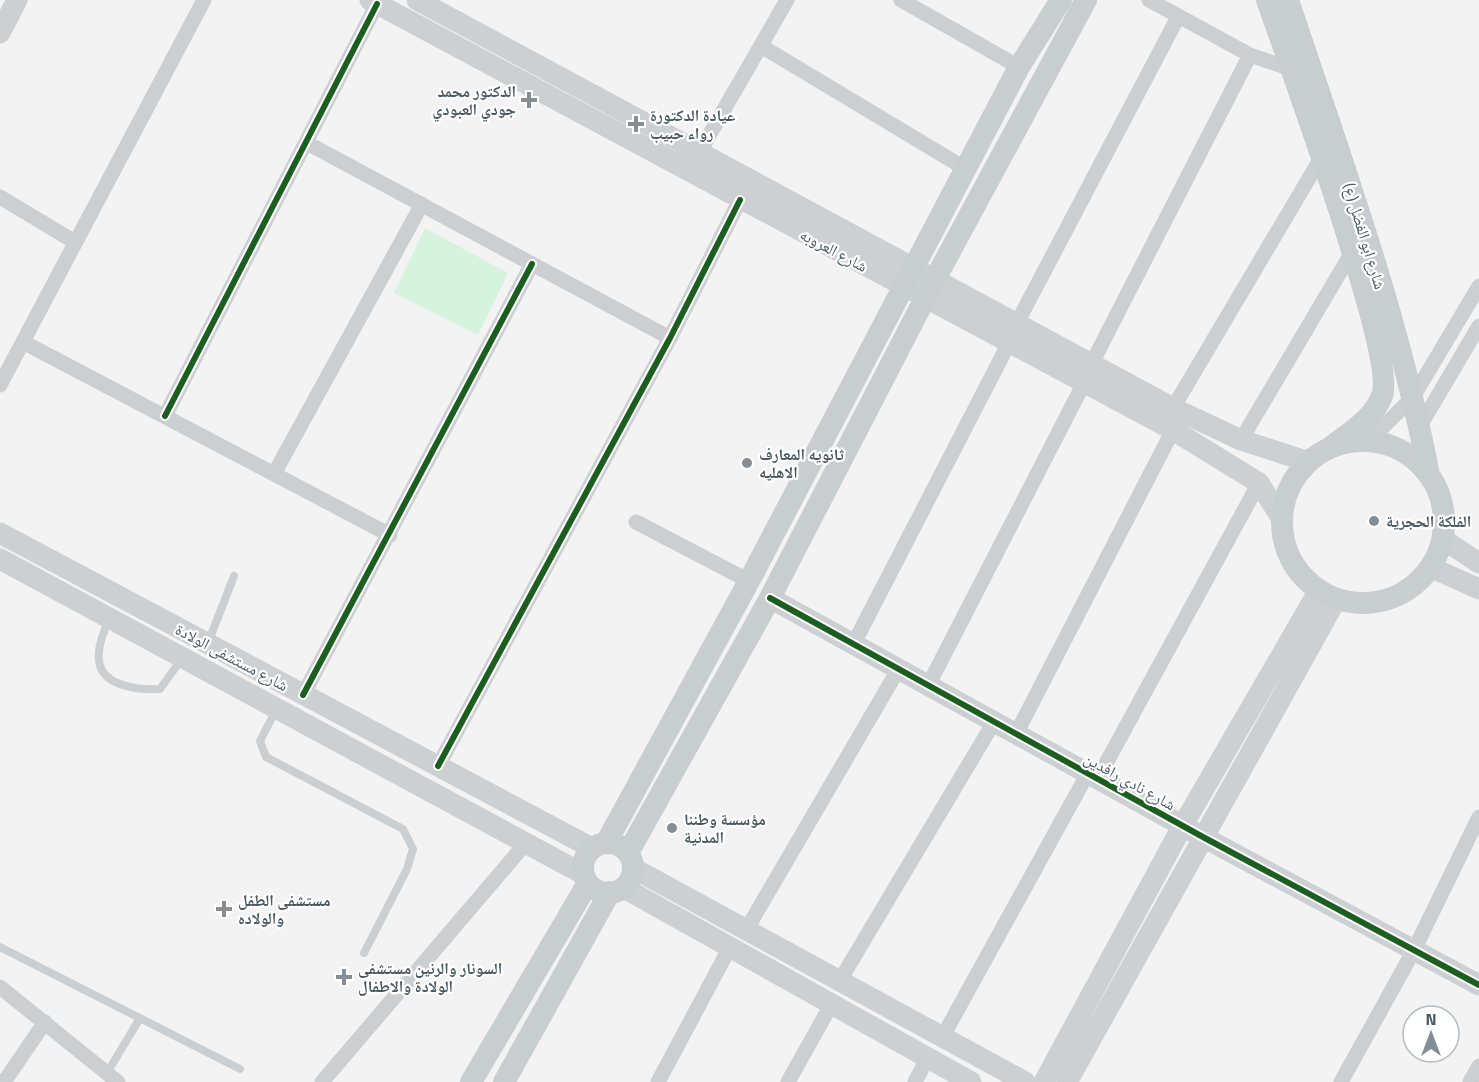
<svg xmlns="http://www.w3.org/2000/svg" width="1479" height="1082" font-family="'Titillium Web','Noto Naskh Arabic',sans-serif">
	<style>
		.green { fill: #d6f3de }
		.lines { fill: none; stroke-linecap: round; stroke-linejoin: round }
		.lane { stroke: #cccfd2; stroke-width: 8 }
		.street { stroke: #cccfd2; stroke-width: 15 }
		.secondary { stroke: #cdd0d3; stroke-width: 21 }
		.primary { stroke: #c8ced0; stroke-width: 22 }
		.cycleway-casing { stroke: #fff; stroke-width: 10 }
		.cycleway { stroke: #1b5e20; stroke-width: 6 }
		.poi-dot { fill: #848e94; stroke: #fff; stroke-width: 2 }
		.labels { text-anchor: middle; stroke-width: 4.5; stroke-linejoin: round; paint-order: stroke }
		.poi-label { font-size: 16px; font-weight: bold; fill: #485861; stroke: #fff; text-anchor: start }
		.street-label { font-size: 16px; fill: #485861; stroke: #fff }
	</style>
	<rect width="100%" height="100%" fill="#f3f3f3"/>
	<!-- green -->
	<path class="green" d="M425 228 508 273 478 335 394 293Z"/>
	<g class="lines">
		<!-- lane -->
		<path class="lane" d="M108 620C104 633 97 647 99 661 102 687 140 690 160 689L181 660
			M208 643 234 576
			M276 710 260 741 266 757 403 829 413 849 407 869 364 953
			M0 947 240 1069
			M107 1073 140 1018"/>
		<!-- street -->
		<path class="street" d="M901 0 1019 67
			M1149 0 1250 55 1291 69
			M761 46 966 169
			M307 143 670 338
			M699 153 787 0
			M0 197 75 242
			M1017 323 1178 17
			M23 342 390 535
			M1092 363 1250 55
			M0 385 204 0
			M1173 408 1321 158
			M165 416 377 4
			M1420 426 1479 326
			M1241 440 1352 252
			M1367 443 1413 397 1479 286
			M274 474 422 204
			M636 522 749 581
			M853 645 1009 343
			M928 686 1084 383
			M303 695 532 264
			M1016 734 1173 430
			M438 766 670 338 740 200
			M1098 778 1259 483
			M745 932 898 670
			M839 982 994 722
			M0 987 118 1082
			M942 1038 1088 773
			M4 1082 45 1022
			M322 1082 526 843
			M658 1082 729 949
			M788 1082 831 1005
			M915 1082 927 1059
			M1341 1082 1414 950 1479 817
			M1470 1082 1479 1066"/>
		<!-- secondary -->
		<path class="secondary" d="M370 0 1173 430 1259 483 1282 519
			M417 0 1173 408 1241 440 1309 462
			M0 33 17 0
			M0 533 592 848
			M1443 539 1479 563
			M0 559 583 874
			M1430 567 1479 589
			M770 598 1203 837 1479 985
			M633 868 1025 1082
			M624 888 971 1082
			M1044 1082 1183 825 1318 592
			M1067 1082 1336 600"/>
		<!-- primary -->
		<path class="primary" d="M1267 0C1287 57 1397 358 1382 396 1374 418 1349 433 1331 447
			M1288 0C1340 156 1398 313 1429 475
			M1282 522a81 81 0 1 1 162 0a81 81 0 1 1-162 0Z
			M606 843 749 581 1019 67 1061 0
			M583 868a25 25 0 1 1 50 0a25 25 0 1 1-50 0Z
			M628 853 770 598 934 281 1086 0
			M471 1082 588 883
			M504 1082 610 892"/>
		<!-- cycleway casing -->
		<g class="cycleway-casing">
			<path id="cycleway" d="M165 416 377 4
				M770 598 1203 837 1479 985
				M303 695 532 264
				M438 766 670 338 740 200"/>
		</g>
		<!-- cycleway -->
		<use href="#cycleway" class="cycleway"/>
	</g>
	<!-- markers -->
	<g class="poi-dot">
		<path d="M526 91h6v6h6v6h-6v6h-6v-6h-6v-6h6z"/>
		<path d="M633 115h6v6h6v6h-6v6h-6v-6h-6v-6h6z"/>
		<circle cx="747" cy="463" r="6"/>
		<circle cx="1374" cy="521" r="6"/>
		<circle cx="672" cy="828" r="6"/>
		<path d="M221 900h6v6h6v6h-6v6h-6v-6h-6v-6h6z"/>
		<path d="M341 968h6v6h6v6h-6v6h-6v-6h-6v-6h6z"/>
	</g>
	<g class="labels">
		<!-- poi labels -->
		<g class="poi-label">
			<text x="516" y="97" text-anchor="end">الدكتور محمد<tspan x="516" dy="18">جودي العبودي</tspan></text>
			<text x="650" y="121">عيادة الدكتورة<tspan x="650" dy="18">رواء حبيب</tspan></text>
			<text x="759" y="460">ثانويه المعارف<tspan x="759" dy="18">الاهليه</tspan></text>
			<text x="1386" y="527">الفلكة الحجرية</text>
			<text x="684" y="825">مؤسسة وطننا<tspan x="684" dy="18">المدنية</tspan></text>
			<text x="238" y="906">مستشفى الطفل<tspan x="238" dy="18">والولاده</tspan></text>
			<text x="358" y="974">السونار والرنين مستشفى<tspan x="358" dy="18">الولادة والاطفال</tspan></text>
		</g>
		<!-- street labels -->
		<g class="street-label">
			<text transform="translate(1365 236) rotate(73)" y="6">شارع ابو الفضل (ع)</text>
			<text transform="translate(834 250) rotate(28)" y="6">شارع العروبه</text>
			<text transform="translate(232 657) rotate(28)" y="6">شارع مستشفى الولادة</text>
			<text transform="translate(1130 781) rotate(29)" y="6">شارع نادي رافدين</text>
		</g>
	</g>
	<!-- north arrow -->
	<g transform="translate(1431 1034)"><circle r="28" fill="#ffffff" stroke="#b6bcc0" stroke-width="1.5"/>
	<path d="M0-4.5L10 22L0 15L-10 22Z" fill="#848e94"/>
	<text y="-9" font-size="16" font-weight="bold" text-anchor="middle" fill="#485861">N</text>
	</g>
</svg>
